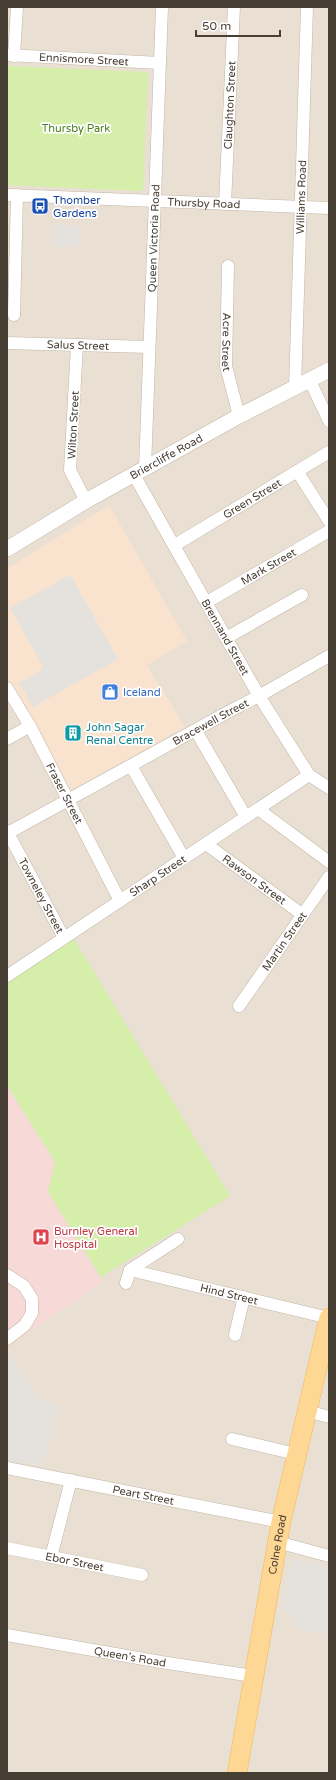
<svg xmlns="http://www.w3.org/2000/svg" width="336" height="1780" font-family="'Varela Round',sans-serif">
	<style>
		.residential { fill: #e9e0d3 }
		.commercial { fill: #f9e3ce }
		.medical { fill: #f7d9d7 }
		.green { fill: #d5eea9 }
		.parking { fill: #e5e2de }
		.lines { fill: none; stroke-linecap: round; stroke-linejoin: round }
		.minor-casing { stroke: #c1b6a7; stroke-width: 13 }
		.tertiary-casing { stroke: #c1b6a7; stroke-width: 16 }
		.primary-casing { stroke: #f1b657; stroke-width: 20 }
		.minor { stroke: #fff; stroke-width: 12 }
		.tertiary { stroke: #fff; stroke-width: 15 }
		.primary { stroke: #ffd794; stroke-width: 19 }
		.labels { text-anchor: middle; stroke-width: 3.5; stroke-linejoin: round; paint-order: stroke }
		.street-label { font-size: 11px; fill: #483f34; stroke: #fff }
		.park-label { font-size: 11px; fill: #4d8120; stroke: #fff }
		.transit-label { font-size: 11px; fill: #164399; stroke: #fff; text-anchor: start }
		.shop-label { font-size: 11px; fill: #366cbe; stroke: #fff; text-anchor: start }
		.culture-label { font-size: 11px; fill: #0d838f; stroke: #fff; text-anchor: start }
		.health-label { font-size: 11px; fill: #be3a42; stroke: #fff; text-anchor: start }
	</style>
	<rect width="100%" height="100%" fill="#f5efe5"/>
	<!-- residential -->
	<path class="residential" d="M7 7H329V1773H7Z"/>
	<!-- commercial -->
	<path class="commercial" d="M109 505 187 641 147 665 185 727 69 791 7 681V569Z"/>
	<!-- medical -->
	<path class="medical" d="M7 1087 55 1162 48 1192 102 1282 7 1348Z"/>
	<!-- green -->
	<path class="green" d="M7 66 148 72 143 191 7 185Z
		M71 934 230 1196 101 1277 48 1192 55 1162 7 1085V976Z"/>
	<!-- parking -->
	<path class="parking" d="M53 225 81 226 80 247 52 246Z
		M70 575 118 659 33 707 19 683 44 668 10 608Z
		M7 1349 38 1400 58 1405 43 1466 7 1460Z
		M292 1559 329 1568V1634L299 1629 283 1608Z"/>
	<g class="lines">
		<!-- minor casing -->
		<g class="minor-casing">
			<g id="minor">
				<path id="s1" d="M7 55 160 63"/>
				<path d="M14 56 17 7"/>
				<path id="s2" d="M7 195 329 208"/>
				<path id="s3" d="M225 204 234 7"/>
				<path id="s4" d="M228 266 226 366 239 416"/>
				<path d="M14 315 17 195"/>
				<path id="s5" d="M7 343 149 347"/>
				<path d="M77 345 70 470 86 501"/>
				<path d="M310 381 329 421"/>
				<path id="s6" d="M295 388 307 7"/>
				<path id="s7" d="M145 469 162 7"/>
				<path d="M297 471 329 521"/>
				<path id="s8" d="M134 475 259 696 309 775 329 788"/>
				<path id="s9" d="M175 545 329 452"/>
				<path id="s10" d="M207 602 329 531"/>
				<path d="M226 638 302 595"/>
				<path id="s11" d="M7 688 30 726 120 901"/>
				<path d="M196 731 246 817"/>
				<path d="M7 739 30 726"/>
				<path d="M131 766 184 858"/>
				<path d="M258 809 329 862"/>
				<path id="s12" d="M7 831 64 938"/>
				<path id="s13" d="M8 833 228 712 259 696 329 656"/>
				<path id="s14" d="M206 844 303 915"/>
				<path id="s15" d="M7 976 309 775"/>
				<path id="s16" d="M239 1006 329 877"/>
				<path id="s17" d="M130 1270 329 1318"/>
				<path d="M7 1275 24 1286 32 1299V1313L25 1325 7 1339"/>
				<path d="M126 1283 130 1270 178 1239"/>
				<path d="M235 1335 244 1297"/>
				<path d="M307 1411 329 1417"/>
				<path d="M232 1439 296 1454"/>
				<path id="s18" d="M7 1468 281 1522"/>
				<path d="M277 1542 329 1556"/>
				<path id="s19" d="M7 1548 142 1575"/>
				<path d="M51 1557 71 1480"/>
				<path id="s20" d="M7 1635 161 1662 253 1676"/>
			</g>
		</g>
		<!-- tertiary casing -->
		<g class="tertiary-casing">
			<g id="tertiary">
				<path id="s21" d="M7 549 86 501 239 416 329 370"/>
			</g>
		</g>
		<!-- primary casing -->
		<g class="primary-casing">
			<g id="primary">
				<path id="s22" d="M237 1773 281 1522 329 1318"/>
			</g>
		</g>
		<!-- minor -->
		<use href="#minor" class="minor"/>
		<!-- tertiary -->
		<use href="#tertiary" class="tertiary"/>
		<!-- primary -->
		<use href="#primary" class="primary"/>
	</g>
	<!-- icons -->
	<defs>
		<g id="bus-square" transform="scale(0.9)"><rect x="-9" y="-9" width="18" height="18" rx="4" fill="#1a4fb4" stroke="#fff"/><path d="M-5-6H5V4H4V6H2V4H-2V6H-4V4H-5ZM-3.5-4V0h7V-4ZM-3.5 1.2v1.5H-2V1.2ZM2 1.2v1.5H3.5V1.2Z" fill="#fff"/></g>
		<g id="shop-square" transform="scale(0.9)"><rect x="-9" y="-9" width="18" height="18" rx="4" fill="#3f7fe0" stroke="#fff"/><path d="M-5-2.5h2.3a2.7 3.5 0 0 1 5.4 0H5L5.5 6h-11ZM-1.5-2.5h3a1.5 2.3 0 0 0-3 0Z" fill="#fff"/></g>
		<g id="building-square" transform="scale(0.9)"><rect x="-9" y="-9" width="18" height="18" rx="4" fill="#0f9aa8" stroke="#fff"/><path d="M-4-6H4V6H1V3H-1V6H-4ZM-2.5-4.3h1.7v1.8h-1.7ZM.8-4.3h1.7v1.8H.8ZM-2.5-1h1.7V.8h-1.7ZM.8-1h1.7V.8H.8Z" fill="#fff"/></g>
		<g id="hospital-square" transform="scale(0.9)"><rect x="-9" y="-9" width="18" height="18" rx="4" fill="#e0444e" stroke="#fff"/><path d="M-5-5h3v3.5h4V-5h3V5h-3V1.5h-4V5h-3Z" fill="#fff"/></g>
	</defs>
	<g fill-rule="evenodd">
		<use href="#bus-square" x="40" y="206"/>
		<use href="#shop-square" x="110" y="692"/>
		<use href="#building-square" x="73" y="733"/>
		<use href="#hospital-square" x="41" y="1237"/>
	</g>
	<g class="labels">
		<!-- street labels -->
		<g class="street-label">
			<text dy="4" stroke="none"><textPath href="#s1" startOffset="77">Ennismore Street</textPath></text>
			<text dy="4" stroke="none"><textPath href="#s3" startOffset="99">Claughton Street</textPath></text>
			<text dy="4" stroke="none"><textPath href="#s6" startOffset="191">Williams Road</textPath></text>
			<text dy="4" stroke="none"><textPath href="#s2" startOffset="197">Thursby Road</textPath></text>
			<text dy="4" stroke="none"><textPath href="#s7" startOffset="231">Queen Victoria Road</textPath></text>
			<text dy="4" stroke="none"><textPath href="#s4" startOffset="76">Acre Street</textPath></text>
			<text dy="4" stroke="none"><textPath href="#s5" startOffset="71">Salus Street</textPath></text>
			<text transform="translate(73 425) rotate(-87)" y="4">Wilton Street</text>
			<text dy="4" stroke="none"><textPath href="#s21" startOffset="184">Briercliffe Road</textPath></text>
			<text dy="4" stroke="none"><textPath href="#s9" startOffset="90">Green Street</textPath></text>
			<text dy="4" stroke="none"><textPath href="#s10" startOffset="71">Mark Street</textPath></text>
			<text dy="4" stroke="none"><textPath href="#s8" startOffset="186">Brennand Street</textPath></text>
			<text dy="4" stroke="none"><textPath href="#s13" startOffset="231">Bracewell Street</textPath></text>
			<text dy="4" stroke="none"><textPath href="#s11" startOffset="120">Fraser Street</textPath></text>
			<text dy="4" stroke="none"><textPath href="#s15" startOffset="181">Sharp Street</textPath></text>
			<text dy="4" stroke="none"><textPath href="#s14" startOffset="60">Rawson Street</textPath></text>
			<text dy="4" stroke="none"><textPath href="#s12" startOffset="73">Towneley Street</textPath></text>
			<text dy="4" stroke="none"><textPath href="#s16" startOffset="79">Martin Street</textPath></text>
			<text dy="4" stroke="none"><textPath href="#s17" startOffset="102">Hind Street</textPath></text>
			<text dy="4" stroke="none"><textPath href="#s18" startOffset="139">Peart Street</textPath></text>
			<text dy="4" stroke="none"><textPath href="#s22" startOffset="232">Colne Road</textPath></text>
			<text dy="4" stroke="none"><textPath href="#s19" startOffset="69">Ebor Street</textPath></text>
			<text dy="4" stroke="none"><textPath href="#s20" startOffset="125">Queen's Road</textPath></text>
		</g>
		<!-- park labels -->
		<g class="park-label">
			<text x="76" y="132">Thursby Park</text>
		</g>
		<!-- transit labels -->
		<g class="transit-label">
			<text x="53" y="204">Thomber<tspan x="53" dy="13">Gardens</tspan></text>
		</g>
		<!-- shop labels -->
		<g class="shop-label">
			<text x="123" y="696">Iceland</text>
		</g>
		<!-- culture labels -->
		<g class="culture-label">
			<text x="86" y="731">John Sagar<tspan x="86" dy="13">Renal Centre</tspan></text>
		</g>
		<!-- health labels -->
		<g class="health-label">
			<text x="54" y="1235">Burnley General<tspan x="54" dy="13">Hospital</tspan></text>
		</g>
	</g>
	<!-- border -->
	<rect width="336" height="1780" fill="none" stroke="#483f34" stroke-width="16"/>
	<!-- scale -->
	<path d="M196 30v6h84v-6" fill="none" stroke="#483f34" stroke-width="2"/>
	<text x="202" y="30" font-size="12" fill="#483f34" stroke="#ffffff" stroke-width="3" paint-order="stroke">50 m</text>
</svg>
